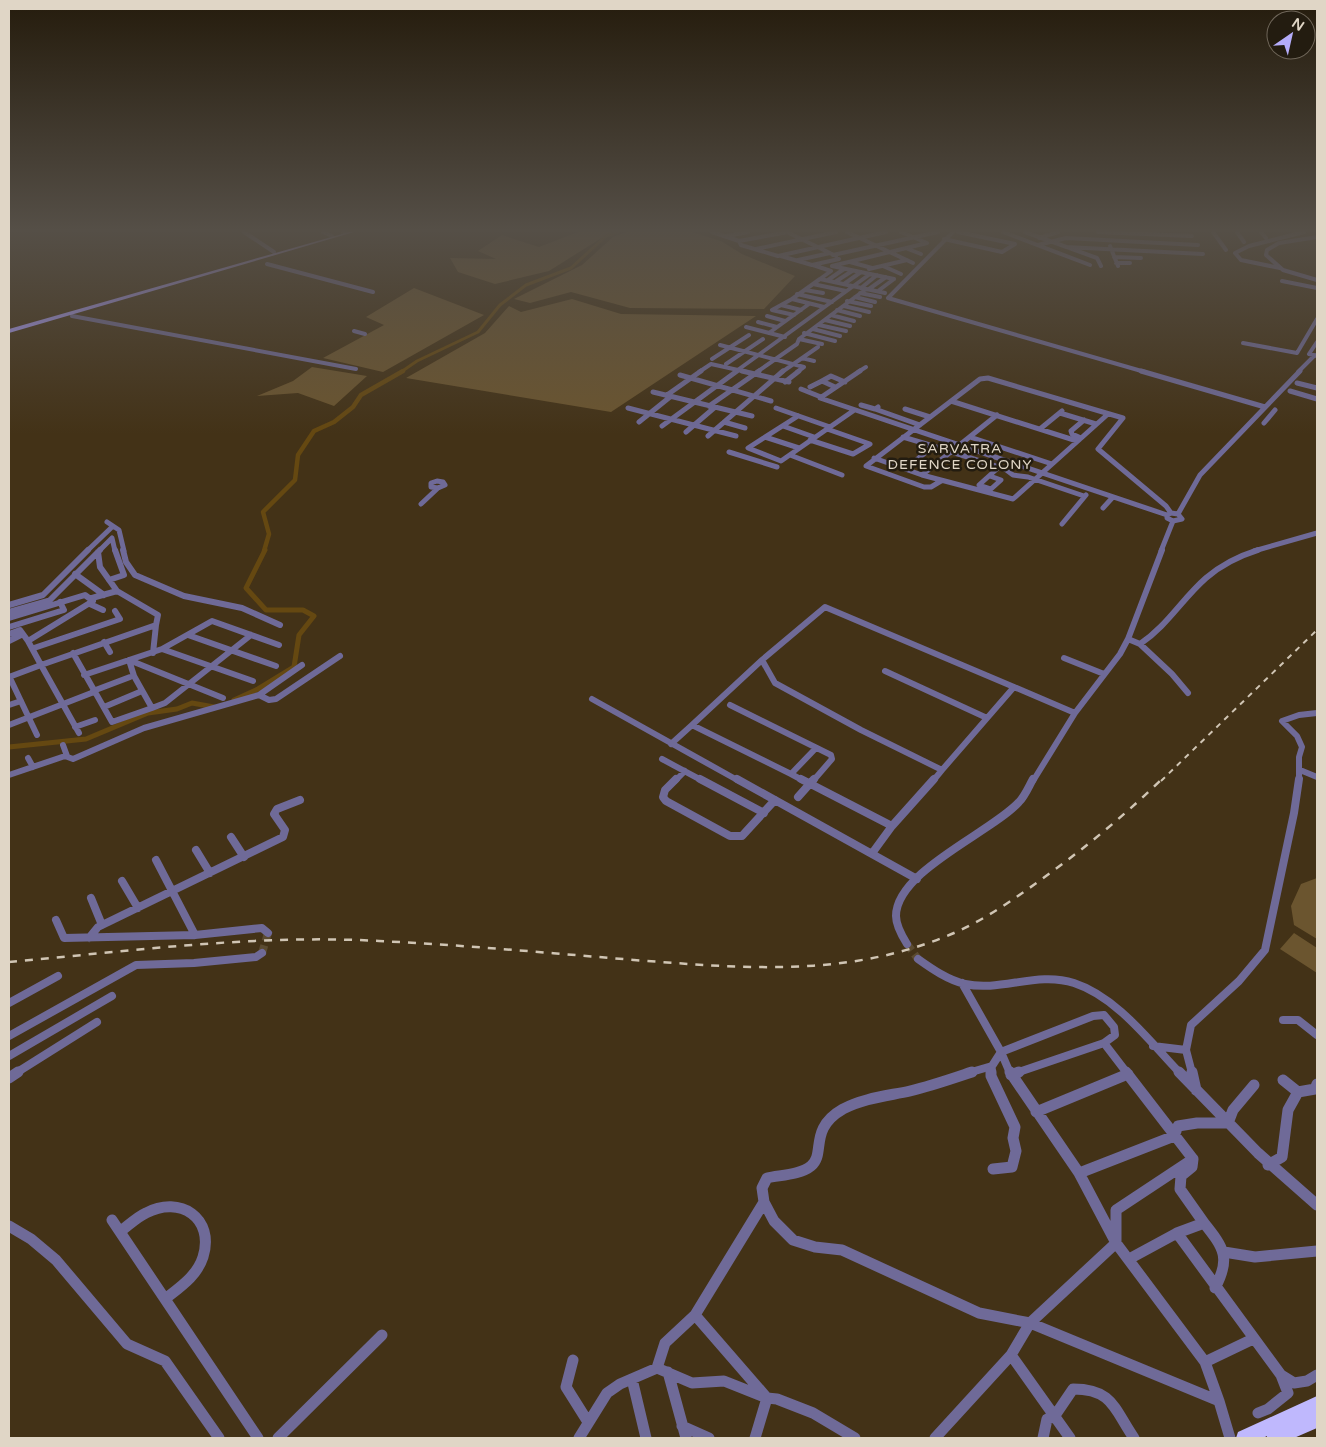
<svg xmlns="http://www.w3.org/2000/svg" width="1326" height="1447" font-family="'Varela Round',sans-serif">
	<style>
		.green { fill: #6b552f }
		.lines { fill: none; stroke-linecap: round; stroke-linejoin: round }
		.canal-far2 { stroke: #654811; stroke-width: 3 }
		.canal-far1 { stroke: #654811; stroke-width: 4.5 }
		.canal { stroke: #654811; stroke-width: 5 }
		.minor-tunnel { stroke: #5b4b31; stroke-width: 8; stroke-dasharray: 8 4.5; stroke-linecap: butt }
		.minor-far4 { stroke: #6f6a98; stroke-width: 4 }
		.minor-far3 { stroke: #6f6a98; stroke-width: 5 }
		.minor-far2 { stroke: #6f6a98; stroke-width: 6 }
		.minor-far1 { stroke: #6f6a98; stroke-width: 8 }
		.minor { stroke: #6f6a98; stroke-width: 11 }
		.major { fill: #a89cfb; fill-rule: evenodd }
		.highway { fill: #bfb8fd; fill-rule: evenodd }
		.rail-far1 { stroke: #d0c5b4; stroke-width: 2; stroke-dasharray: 5.5 5.5; stroke-linecap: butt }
		.rail { stroke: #d0c5b4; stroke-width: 2.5; stroke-dasharray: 8 8; stroke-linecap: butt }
		.labels { text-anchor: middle; stroke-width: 5; stroke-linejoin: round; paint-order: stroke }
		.far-neighbourhood-label { font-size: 14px; letter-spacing: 1px; fill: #e0d6c6; stroke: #231c10 }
	</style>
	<rect width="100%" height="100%" fill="#433217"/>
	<!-- green -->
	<path class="green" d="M578 232H611L549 271 495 284 458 272 450 258 496 259 478 251 502 235 539 247Z
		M626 232H692L721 241 742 254 795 276 764 309 630 308 571 292 530 303 514 299 582 265 613 237Z
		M414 288 484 315 383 372 323 358 384 325 366 317Z
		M572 299 621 314 756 316 611 412 406 378 485 333 509 306 521 312Z
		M312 367 367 376 334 406 298 393 257 396 293 381Z
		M1317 878V939L1294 925 1291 906 1301 884Z
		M1294 933 1317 948V973L1280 949Z"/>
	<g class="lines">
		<!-- canal-far2 -->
		<path class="canal-far2" d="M401 372 417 361 478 332 500 305 526 285 571 268 606 236 618 232"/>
		<!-- canal-far1 -->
		<path class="canal-far1" d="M264 551 269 534 263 512 295 480 298 455 314 431 334 422 353 407 361 395 403 371"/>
		<!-- canal -->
		<path class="canal" d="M234 700 258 689 294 667 299 635 314 616 303 610H266L246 588 265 550
			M9 747 86 739 148 713 177 709 192 703 214 707"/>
		<!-- minor-tunnel -->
		<path class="minor-tunnel" d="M907 944 918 959
			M262 953 268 933"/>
		<!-- minor-far4 -->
		<path class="minor-far4" d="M244 232 274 252
			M323 232 332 236
			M343 232H345
			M712 232 739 241 788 232
			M787 232 836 256
			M847 232 913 263
			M953 232 888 298 1145 372
			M1003 232 1090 265
			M1025 232 1097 258 1101 266
			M1098 232 1192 236
			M1213 232 1226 250
			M1237 232 1244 242
			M1261 232 1266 238
			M727 236 748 232
			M1317 237 1279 243 1267 250 1266 255 1283 270 1317 280
			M1039 238 1058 232
			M944 239 1002 252 1015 244 958 232
			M739 241 741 245 778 256 886 232
			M1038 245 1066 238 1198 245
			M1110 246 1118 266
			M1066 247 1203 254
			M756 249 836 232
			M908 249 921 254
			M833 255 938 232
			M781 256 812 265 839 259
			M1114 257 1141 258
			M798 260 830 253
			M850 262 872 268
			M1116 263H1130
			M267 264 373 292
			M813 265 831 271 820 279
			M883 266 901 274
			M1280 268 1241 260 1235 253 1249 246 1304 232
			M869 269 907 260
			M894 279 832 266 927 243 901 232
			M828 280 844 269
			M1282 281 1317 288
			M835 282 852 271
			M813 284 846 291
			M844 284 861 272
			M861 288 877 275
			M869 289 886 277
			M805 290 823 293
			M878 291 894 279
			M860 293 880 297
			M797 294 832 302
			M855 297 875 302
			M847 301 871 306
			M781 305 801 310
			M844 306 869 312
			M824 307 792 299 820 279 885 293
			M772 310 792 299
			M772 310 794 315
			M837 310 860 316
			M831 315 854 321
			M72 316 356 369
			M767 316 785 321
			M825 320 850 326
			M758 322 777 327
			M819 325 846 331
			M746 327 785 337
			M813 329 840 336
			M354 331 365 334
			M769 333 809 304
			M804 333 835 341
			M799 339 822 344
			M1317 342 1309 354 1317 356
			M1243 343 1297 353 1317 319
			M720 345 804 367
			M802 358 814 361
			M712 359 749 335
			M726 364 763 339
			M699 372 711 364 747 372
			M735 372 870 274
			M757 372 797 344 799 339 866 289
			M782 372 818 347
			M797 372 804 367
			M858 372 866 367
			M1298 372 1315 355"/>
		<!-- minor-far3 -->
		<path class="minor-far3" d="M742 371 789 382
			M860 371 820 398 1167 515
			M1141 371 1265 407
			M680 375 771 401
			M785 382 799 371
			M1297 383 1317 388
			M810 387 822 381
			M835 387 822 381 831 376 845 382
			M801 389 821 397
			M1290 391 1317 399
			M653 392 752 416
			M667 395 701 371
			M951 401 1077 441
			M861 405 875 409
			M709 406 759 371
			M878 407 875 409 920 425
			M628 408 736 436
			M776 408 830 427
			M905 409 930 417
			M1060 413 1096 424
			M798 416 748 448 781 461 853 411
			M639 422 670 397
			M724 422 745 428
			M1264 423 1275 410
			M662 426 737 371
			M783 426 814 437
			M1040 429 1062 411
			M686 432 714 408
			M708 436 783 371
			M765 437 799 448
			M903 437 933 446
			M970 437 1052 464
			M1081 438 1072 434 1071 431 1084 420
			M810 440 853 454 870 444 827 429
			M729 452 777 467
			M790 455 842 475
			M874 458 922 475 997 415
			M906 469 933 446 1005 469 1013 475 1028 477 1084 496
			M922 475 1013 499 1108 414
			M990 476 1001 480 991 489 979 485 999 467
			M437 481 443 482 445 485 438 488 431 487V483Z
			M941 481 931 487H924L866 466 980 379 988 378 1123 418 1098 449 1166 506 1171 513
			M421 504 438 488
			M1103 508 1113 497
			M1171 513 1178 514 1182 519 1173 521 1167 518V515Z
			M1178 514 1200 475 1300 371
			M107 522 119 530 124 551
			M1062 524 1086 495
			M87 551 112 527
			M99 551 112 538 115 551
			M1161 551 1173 521
			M1254 551 1317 533"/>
		<!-- minor-far2 -->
		<path class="minor-far2" d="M123 550 126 562 135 575 184 596 242 608 280 625
			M98 552 100 567 117 591
			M75 574 104 595
			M109 580 124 575 115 550
			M92 598 117 591 158 615 156 625
			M49 601 100 550
			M90 604 103 610
			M9 605 43 595 88 550
			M9 612 48 601
			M9 618 85 595 93 601 28 641 41 665 9 677
			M9 627 64 610 60 602
			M9 634 20 630 28 641
			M188 635 276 666
			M1128 639 1162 550
			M9 641 23 634
			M104 642 110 652
			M1140 644 1172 674 1188 693
			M34 648 120 619 115 611
			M162 649 212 621 279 645
			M73 653 112 722 152 708
			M1064 658 1104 674
			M129 660 162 649 253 681
			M129 660 223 698
			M762 660 825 607 1014 687 942 770
			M302 665 259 695 269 700 276 699 340 656
			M885 671 987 718
			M84 675 129 660 134 676 152 708 165 703 251 635
			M9 676 37 735
			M1014 687 1075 713 1033 781
			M93 691 130 677
			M592 699 739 781
			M9 705 21 701
			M730 705 831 755 832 759 813 781
			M104 707 142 691
			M1075 713 1120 654 1128 639 1140 644C1167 626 1182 599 1206 578 1221 565 1239 556 1258 550
			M9 725 94 692
			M692 725 762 660 775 683 861 730 942 770 933 781
			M75 727 95 720
			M79 733 41 665 156 625 153 653
			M671 744 692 725 791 774
			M63 745 67 756
			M28 758 33 767
			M662 759 703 781
			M1300 770 1317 777
			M9 775 65 756 73 759 144 728 259 695
			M675 781 685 771
			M804 781 791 774 816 748
			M1299 781V757L1302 747 1297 736 1282 721 1299 715 1317 713"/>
		<!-- minor-far1 -->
		<path class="minor-far1" d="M676 779 665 790 663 797 666 801 730 836H742L775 800
			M700 779 764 813
			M737 779 917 879
			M801 779 892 826 873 852
			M798 797 814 779
			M892 826 934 779
			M231 837 244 857
			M196 850 210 873
			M156 860 195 935
			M122 881 138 908
			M91 898 102 925
			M56 920 64 938 195 935 262 928 268 933
			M89 938 98 927 283 837 285 830 274 814 277 809 300 800
			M907 944C902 936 896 926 896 916 896 871 992 832 1019 802 1025 796 1029 786 1033 779
			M918 959C932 969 948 980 965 984 1001 992 1037 971 1074 983 1117 997 1150 1042 1180 1073
			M962 983 1001 1052 1010 1073
			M9 1003 58 976
			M1283 1020H1298L1317 1035
			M9 1036 136 965 194 963 256 957 262 953
			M1104 1043 1127 1073
			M1153 1046 1186 1050 1192 1073
			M1186 1050 1191 1025 1239 981 1265 950 1294 813 1299 779
			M9 1056 112 996
			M16 1073 97 1022
			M968 1073 992 1066 1001 1052 1093 1016 1104 1015 1114 1027 1115 1035 1104 1043 1016 1073
			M991 1073 992 1066"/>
		<!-- minor -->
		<path class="minor" d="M972 1072C951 1079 931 1086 910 1091 887 1096 864 1098 843 1109 808 1129 826 1154 811 1166 800 1175 780 1175 767 1178L762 1188 764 1202 774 1221 793 1240 815 1247 842 1250 979 1313 1030 1323 1219 1401 1230 1438
			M991 1072V1076L1015 1127 1013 1138 1016 1151 1012 1167 993 1169
			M1126 1072 1193 1159 1116 1210V1243L1205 1362 1219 1401
			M1179 1072 1258 1153 1317 1205
			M1192 1072 1196 1090
			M1011 1075 1019 1072
			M9 1078 18 1072
			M1298 1092 1315 1089 1317 1084
			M1036 1112 1128 1074
			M1268 1165 1282 1157 1288 1110 1298 1092 1283 1080
			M1079 1173 1174 1136 1178 1126 1197 1123H1228L1233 1110 1254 1085
			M112 1220 258 1438
			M1204 1223C1224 1248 1231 1258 1215 1288
			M9 1226 31 1239 56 1260 127 1344 165 1361 219 1438
			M121 1231C129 1225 137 1217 146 1213 180 1195 215 1218 203 1257 197 1276 180 1287 165 1299
			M1177 1233 1204 1223 1180 1189 1181 1176 1192 1167 1193 1159
			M1224 1252 1255 1257 1317 1251
			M1129 1259 1177 1233 1281 1375 1294 1383 1307 1381 1317 1375
			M695 1315 767 1398 755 1438
			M1011 1355 1070 1438
			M573 1360 566 1387 588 1422
			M1205 1362 1253 1339
			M657 1368 665 1343 695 1315 764 1202
			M668 1372 686 1438
			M632 1379 646 1438
			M1258 1413 1268 1409 1288 1393 1281 1375
			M682 1426 709 1438
			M278 1438 382 1335
			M579 1438 607 1393 620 1384 657 1368 692 1383 724 1381 767 1398 777 1399 813 1413 855 1438
			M935 1438 1011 1355 1030 1323 1116 1243 1079 1173 1010 1072
			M1043 1438 1047 1419 1054 1417 1073 1389C1113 1389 1114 1409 1134 1438"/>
		<!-- major -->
		<path class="major" d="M349 232H354L9 333V329Z"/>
		<!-- highway -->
		<path class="highway" d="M1317 1396V1428L1294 1438H1267V1436L1263 1438H1236L1238 1432Z"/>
		<!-- rail-far1 -->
		<path class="rail-far1" d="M1161 781 1317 630"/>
		<!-- rail -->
		<path class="rail" d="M9 962C132 951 256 934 379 941 464 945 549 953 634 960 742 968 844 978 947 936 979 923 1007 904 1035 884 1080 852 1123 817 1162 779"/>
	</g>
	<!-- sky -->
	<linearGradient id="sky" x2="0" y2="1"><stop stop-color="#251c0d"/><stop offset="0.53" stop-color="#554f47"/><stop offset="1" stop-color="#554f47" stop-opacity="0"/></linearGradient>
	<rect width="1326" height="434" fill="url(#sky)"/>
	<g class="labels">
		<!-- far-neighbourhood labels -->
		<g class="far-neighbourhood-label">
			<text x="960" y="453">SARVATRA<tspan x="960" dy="16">DEFENCE COLONY</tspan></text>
		</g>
	</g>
	<!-- border -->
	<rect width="1326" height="1447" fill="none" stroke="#e0d6c6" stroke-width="20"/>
	<!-- north arrow -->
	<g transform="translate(1291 35) rotate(34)"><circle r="24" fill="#231c10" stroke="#6f6659"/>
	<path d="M0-4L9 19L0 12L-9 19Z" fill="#b4acf9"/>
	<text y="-8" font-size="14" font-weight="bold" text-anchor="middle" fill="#e0d6c6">N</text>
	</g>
</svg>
